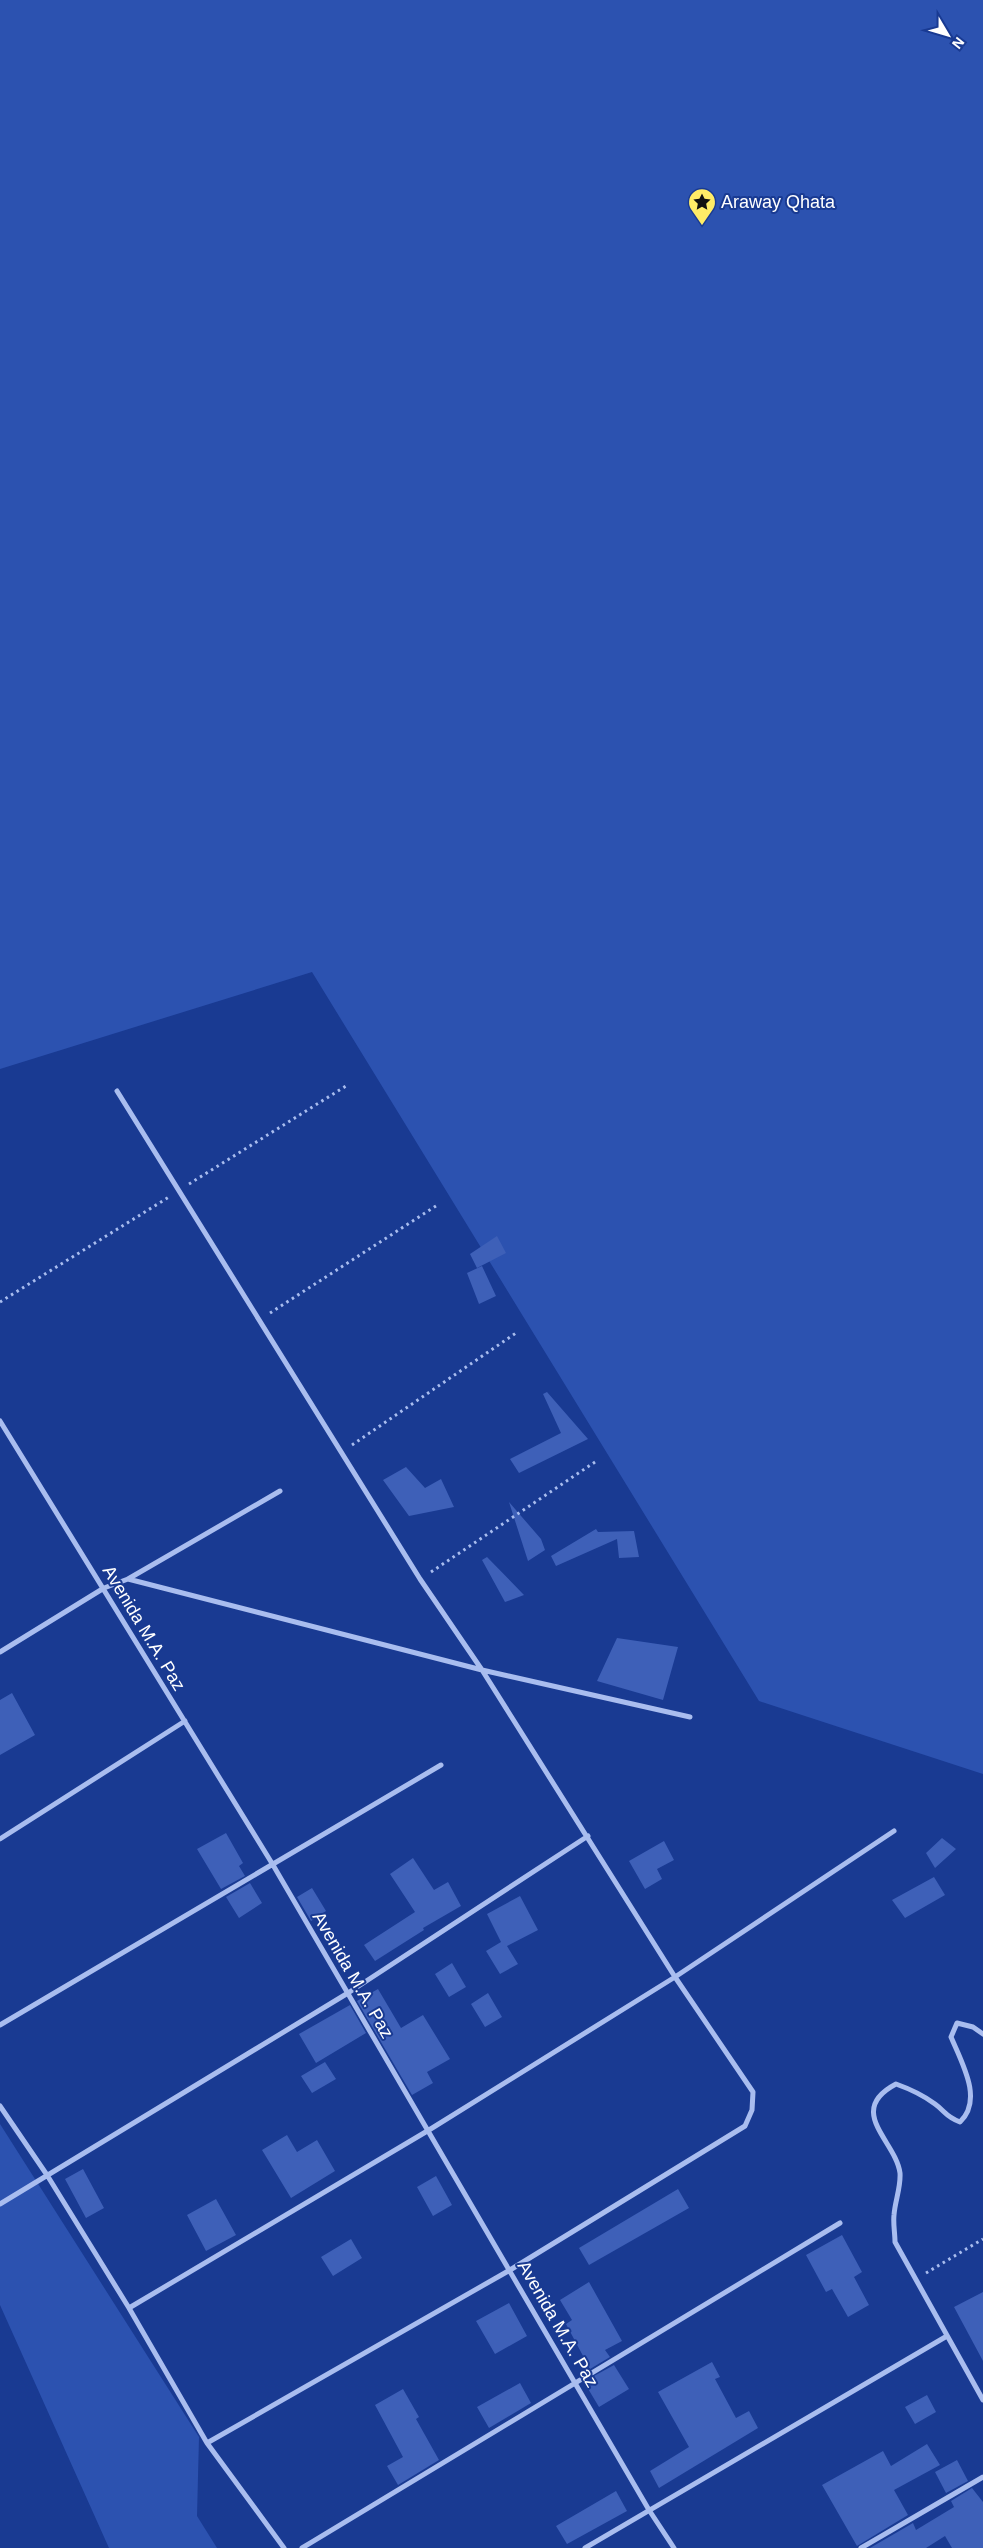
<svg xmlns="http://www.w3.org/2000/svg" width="983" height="2548" font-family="Helvetica,sans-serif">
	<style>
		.green { fill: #2c52b0 }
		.building { fill: #3e60b8 }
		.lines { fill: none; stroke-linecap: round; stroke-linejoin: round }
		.path { stroke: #a9bdef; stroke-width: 3; stroke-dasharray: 2.5 4; stroke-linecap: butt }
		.street { stroke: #a9bdef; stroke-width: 5 }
		.labels { text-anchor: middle; stroke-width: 4; stroke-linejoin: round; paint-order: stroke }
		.poi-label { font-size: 18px; fill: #fff; stroke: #193a92; text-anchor: start }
		.street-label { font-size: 18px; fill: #fff; stroke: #193a92 }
	</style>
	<rect width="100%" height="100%" fill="#193a92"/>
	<!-- green -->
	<path class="green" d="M0 0H983V1774L759 1701 312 972 0 1069Z
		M0 2124 199 2437 197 2516 217 2548H109L0 2305Z"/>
	<!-- building -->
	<path class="building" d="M497 1236 506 1253 477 1268 470 1254Z
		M482 1266 496 1296 479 1304 467 1273Z
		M547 1392 588 1439 519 1473 510 1459 561 1433 543 1394Z
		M406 1467 425 1488 441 1479 454 1507 409 1516 383 1480Z
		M509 1502 541 1539 545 1550 528 1561Z
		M596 1529 598 1532 634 1531 639 1557 619 1558 617 1539 556 1566 551 1556Z
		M487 1557 524 1595 505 1602 482 1560Z
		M617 1638 678 1647 663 1700 597 1681Z
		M12 1693 35 1735 0 1755V1700Z
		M226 1833 243 1863 239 1866 245 1876 221 1889 197 1849Z
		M942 1838 956 1849 935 1868 926 1853Z
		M664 1841 674 1860 657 1869 662 1879 645 1889 629 1861Z
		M413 1858 434 1890 448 1882 461 1906 423 1928 424 1930 375 1961 364 1945 415 1912 390 1874Z
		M934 1877 945 1895 905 1918 892 1900Z
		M250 1883 262 1903 239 1918 226 1897Z
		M312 1888 326 1911 311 1921 297 1897Z
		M520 1896 538 1930 507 1946 518 1964 500 1974 486 1951 501 1942 487 1914Z
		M452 1963 466 1987 449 1997 435 1974Z
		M378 1989 401 2028 423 2015 450 2059 427 2072 433 2083 412 2095 357 2001Z
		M488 1993 502 2017 485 2027 471 2004Z
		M350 2005 366 2033 316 2063 299 2034Z
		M325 2062 336 2079 312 2093 301 2076Z
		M287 2135 297 2152 317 2140 335 2171 291 2198 262 2150Z
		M83 2169 104 2208 86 2218 65 2179Z
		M436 2176 452 2205 433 2216 417 2187Z
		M678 2189 689 2208 589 2265 579 2248Z
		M216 2199 236 2235 206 2251 187 2215Z
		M842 2235 862 2272 854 2277 869 2305 848 2317 832 2289 826 2292 806 2255Z
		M351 2239 362 2258 333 2276 321 2257Z
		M589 2282 622 2341 605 2350 610 2357 590 2369 566 2324 572 2320 560 2300Z
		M983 2292V2361L954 2307Z
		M509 2303 527 2336 495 2354 476 2321Z
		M712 2362 720 2377 715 2379 736 2418 749 2411 758 2428 659 2488 650 2471 689 2447 658 2392Z
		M614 2365 629 2389 599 2407 587 2387 597 2381 594 2376Z
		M520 2383 531 2403 489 2428 477 2407Z
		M403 2389 419 2417 416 2419 439 2460 398 2485 387 2466 403 2457 375 2405Z
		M927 2395 936 2412 915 2424 905 2407Z
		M927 2444 940 2465 894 2490 908 2515 857 2546 822 2485 883 2451 891 2466Z
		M957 2460 968 2481 946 2493 935 2472Z
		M972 2488 983 2502V2548H952L945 2536 926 2548H870L913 2523 916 2530 954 2507 951 2501Z
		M616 2491 627 2511 567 2544 556 2526Z"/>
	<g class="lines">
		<!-- path -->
		<path class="path" d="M189 1184 346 1086
			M0 1302 169 1197
			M270 1313 439 1204
			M352 1445 516 1333
			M431 1572 598 1460
			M926 2273 983 2239"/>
		<!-- street -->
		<path class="street" d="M117 1091 420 1579 482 1670 675 1977 753 2092 752 2110 745 2126 510 2270 207 2443
			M0 1421 273 1865 649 2510 674 2548
			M128 1579 280 1491
			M0 1652 104 1588 128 1579 482 1670 690 1717
			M0 1839 185 1721
			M0 2025 441 1765
			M983 2034 973 2027 957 2023 951 2037C963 2065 983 2100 960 2122 945 2116 946 2112 935 2104 923 2095 910 2089 896 2084 845 2111 896 2141 900 2173 901 2187 895 2201 894 2215 893 2224 895 2233 895 2242L983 2400
			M0 2106 47 2175 129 2308 207 2443 284 2548
			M0 2204 348 1993 588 1836
			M129 2308 429 2130 675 1977 894 1831
			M302 2548 840 2223
			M585 2548 947 2336
			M861 2548 983 2477"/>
	</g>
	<!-- icons -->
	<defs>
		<g id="sight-pin" transform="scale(1.4375)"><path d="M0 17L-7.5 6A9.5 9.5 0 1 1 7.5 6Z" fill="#ffec67" stroke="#193a92"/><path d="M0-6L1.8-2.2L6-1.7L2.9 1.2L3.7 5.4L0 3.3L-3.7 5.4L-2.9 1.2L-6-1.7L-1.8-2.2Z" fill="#111"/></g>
	</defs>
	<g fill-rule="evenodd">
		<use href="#sight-pin" x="702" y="202"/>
	</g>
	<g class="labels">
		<!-- poi labels -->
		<g class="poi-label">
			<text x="721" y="208">Araway Qhata</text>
		</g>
		<!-- street labels -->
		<g class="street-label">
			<text transform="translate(144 1628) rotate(59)" y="6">Avenida M.A. Paz</text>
			<text transform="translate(353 1975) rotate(60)" y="6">Avenida M.A. Paz</text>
			<text transform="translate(558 2324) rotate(60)" y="6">Avenida M.A. Paz</text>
		</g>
	</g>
	<!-- north arrow -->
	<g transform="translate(948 35) rotate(128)" stroke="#193a92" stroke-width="4" paint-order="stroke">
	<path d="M0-4L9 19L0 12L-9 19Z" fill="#ffffff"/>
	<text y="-8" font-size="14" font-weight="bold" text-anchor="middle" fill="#ffffff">N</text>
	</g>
</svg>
